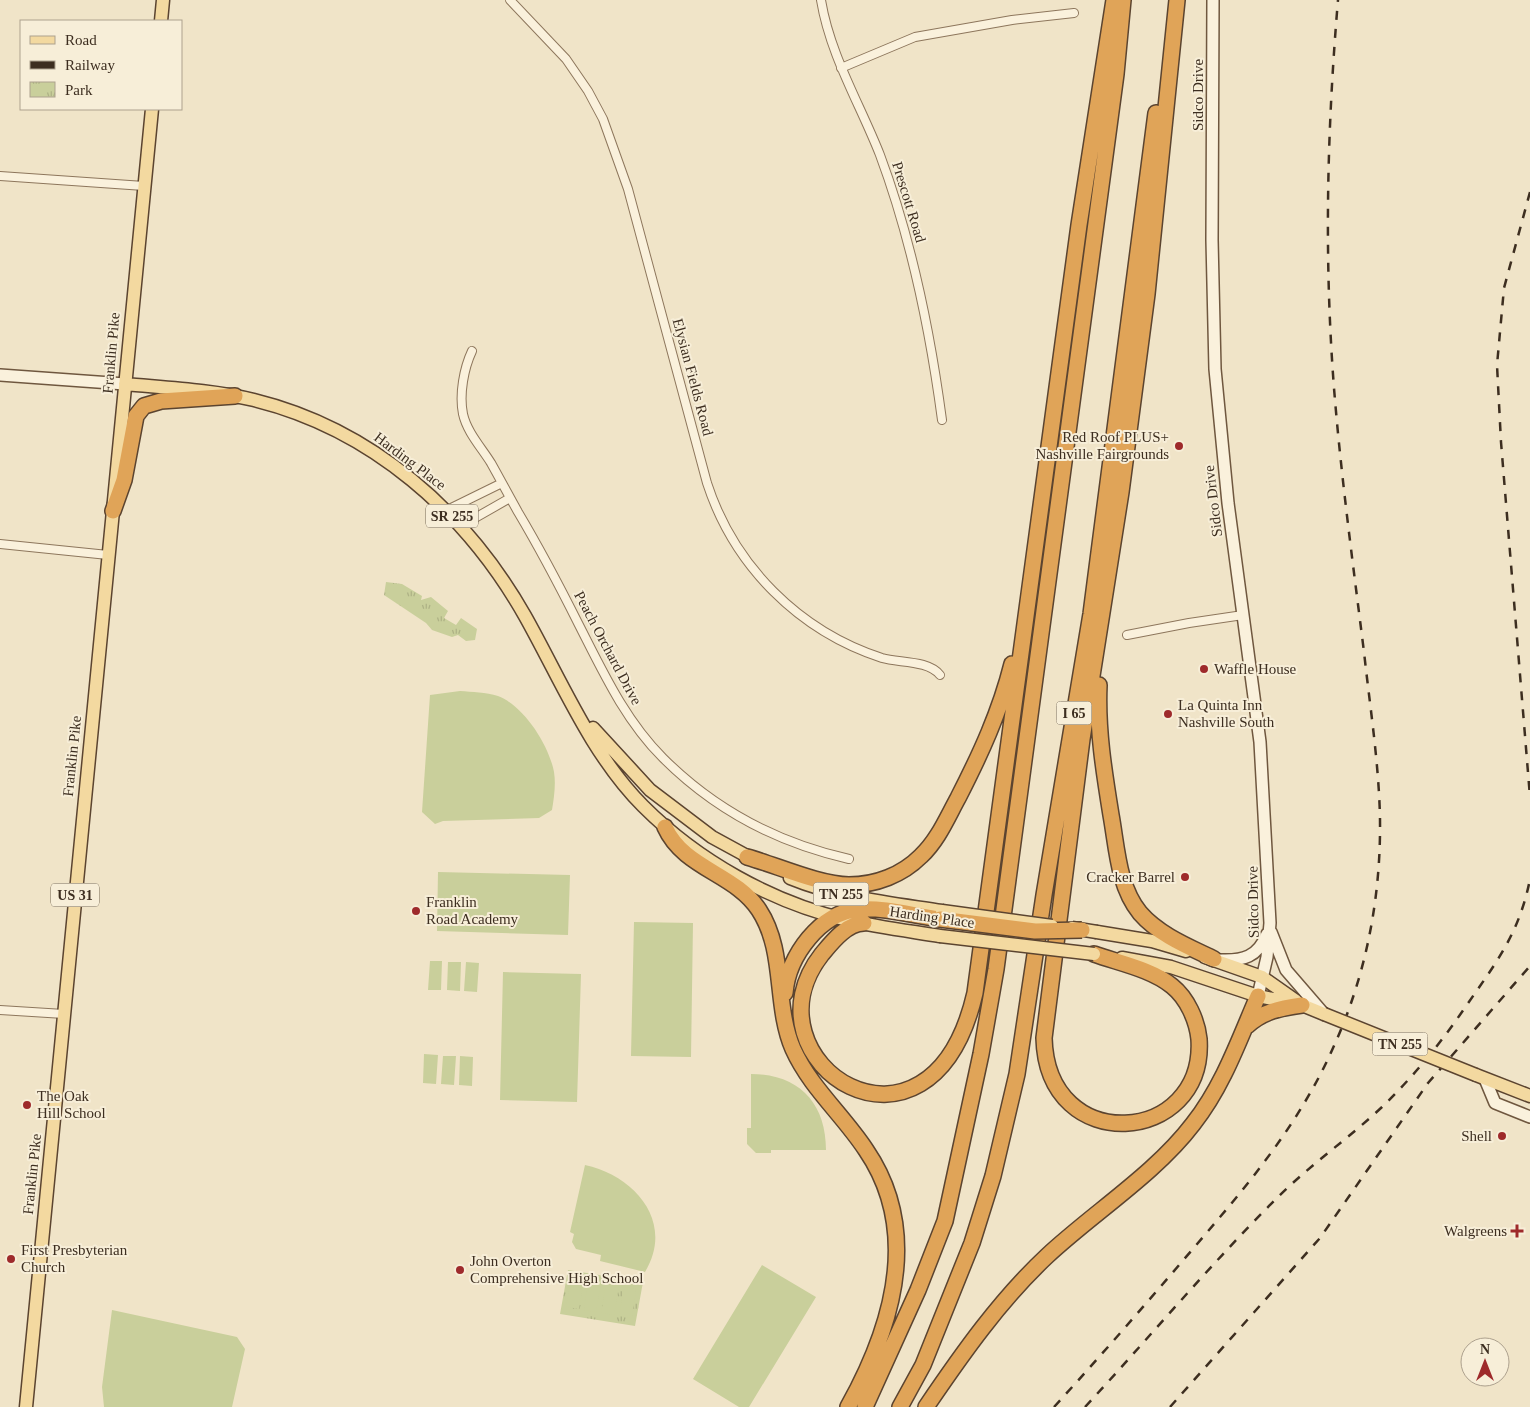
<svg xmlns="http://www.w3.org/2000/svg" width="1530" height="1407" font-family="Georgia,serif">
	<style>
		.park { fill: url(#park-tufts) }
		.garden { fill: #c9cf9b }
		.lines { fill: none; stroke-linecap: round; stroke-linejoin: round }
		.street-casing { stroke: #8d765c; stroke-width: 10 }
		.secondary-casing { stroke: #6f573f; stroke-width: 14 }
		.primary-casing { stroke: #5b4430; stroke-width: 15 }
		.highway-casing { stroke: #5b4430; stroke-width: 18 }
		.street { stroke: #faf1dc; stroke-width: 8 }
		.secondary { stroke: #faf1dc; stroke-width: 11 }
		.primary { stroke: #f3d9a0; stroke-width: 12 }
		.highway { stroke: #e0a458; stroke-width: 15 }
		.rail { stroke: #3d2e20; stroke-width: 2.5; stroke-dasharray: 9 9; stroke-linecap: butt }
		.primary-bridge-casing { stroke: #5b4430; stroke-width: 15; stroke-linecap: butt }
		.highway-bridge-casing { stroke: #5b4430; stroke-width: 18; stroke-linecap: butt }
		.primary-bridge { stroke: #f3d9a0; stroke-width: 12 }
		.highway-bridge { stroke: #e0a458; stroke-width: 15 }
		.poi-dot { fill: #9e2a2b; stroke: #f7eed8; stroke-width: 2 }
		.labels { text-anchor: middle; stroke-width: 4; stroke-linejoin: round; paint-order: stroke }
		.shield { fill: #f7eed8; stroke: #756857; stroke-width: 1 }
		.shield-label { font-size: 14px; font-weight: bold; fill: #3d2e20 }
		.street-label { font-size: 15px; fill: #3d2e20; stroke: #f7eed8 }
		.poi-label { font-size: 15px; fill: #3d2e20; stroke: #f7eed8; text-anchor: start }
	</style>
	<defs>
		<pattern id="park-tufts" width="24" height="20" patternUnits="userSpaceOnUse" patternTransform="scale(1.25)"><rect width="24" height="20" fill="#c9cf9b"/><path d="M3 7l-1-3M5 7V3M7 7l1-3M15 17l-1-3M17 17v-4M19 17l1-3" fill="none" stroke="#aeb285"/></pattern>
	</defs>
	<rect width="100%" height="100%" fill="#f0e4c8"/>
	<!-- park -->
	<path class="park" d="M386 582 402 584 422 596 421 600 431 597 448 611 444 618 456 625 461 618 477 629 475 640 466 641 458 635 452 637 432 630 426 623 384 595Z
		M568 1270 643 1282 635 1326 560 1314Z"/>
	<!-- garden -->
	<path class="garden" d="M460 691C472 692 486 692 498 696 524 706 549 745 554 772 556 784 554 798 552 810L539 818 443 821 435 824 422 812 430 695Z
		M438 872 570 875 568 935 437 931Z
		M634 922 693 923 691 1057 631 1056Z
		M430 961H442L441 990H428Z
		M448 962H461L460 991 447 990Z
		M466 962 479 963 477 992 464 991Z
		M503 972 581 974 577 1102 500 1100Z
		M424 1054 438 1055 436 1084 423 1083Z
		M443 1056H456L454 1085 441 1084Z
		M460 1056 473 1057 472 1086 459 1085Z
		M751 1074C799 1074 826 1103 826 1150H771V1153H756L747 1144V1128H751Z
		M585 1165C635 1176 675 1222 645 1272L600 1261 601 1255 576 1249 572 1242 574 1234 570 1232Z
		M762 1265 816 1297 749 1407H739L693 1379Z
		M571 1278 584 1280 579 1309 566 1307Z
		M588 1281 601 1283 596 1312 584 1310Z
		M606 1284 619 1286 614 1315 601 1313Z
		M624 1287 636 1289 632 1318 619 1316Z
		M112 1310 237 1337 245 1349 232 1407H104L102 1387Z"/>
	<g class="lines">
		<!-- street casing -->
		<g class="street-casing">
			<path id="street" d="M510 0 566 59 588 91 603 119 628 189 707 483C734 566 799 631 882 658 899 663 928 660 940 675
				M821 0C830 55 860 104 880 155 912 241 930 330 942 420
				M841 68 915 37 1012 20 1074 13
				M0 176 144 186
				M472 351C464 368 459 394 463 414 467 432 481 447 491 463 500 479 509 496 518 512 540 549 560 587 579 625 603 672 625 720 663 758 715 810 778 843 849 859
				M447 510 502 483
				M461 526 510 498
				M0 544 108 555
				M1127 635 1189 623 1243 615
				M0 1010 64 1014"/>
		</g>
		<!-- secondary casing -->
		<g class="secondary-casing">
			<path id="secondary" d="M1213 0 1212 240 1215 369 1228 503 1260 742 1270 923 1267 957 1258 996
				M0 375 125 384
				M1271 932 1286 970 1324 1014
				M1220 960C1243 961 1258 957 1267 934
				M1485 1079 1495 1103 1530 1117"/>
		</g>
		<!-- primary casing -->
		<g class="primary-casing">
			<path id="primary" d="M161 21 163 0
				M125 384C168 388 212 390 254 400 372 429 466 512 525 616 561 680 591 754 643 806 698 861 771 902 847 920 877 927 909 931 940 936
				M593 728 650 790 712 837 756 861
				M790 878C839 898 890 903 942 911
				M1097 932 1152 941 1186 951
				M1205 957 1262 977 1296 1001
				M1122 958 1171 967 1258 996 1302 1005 1324 1014
				M1476 1075 1530 1096
				M26 1407 152 109"/>
		</g>
		<!-- highway casing -->
		<g class="highway-casing">
			<path id="highway" d="M113 511 124 480 136 416 144 406 161 401 235 396
				M1099 685C1097 729 1104 772 1111 815 1117 848 1118 886 1140 913 1159 935 1189 947 1214 959
				M665 827C684 869 735 873 759 910 786 951 774 1005 793 1049 810 1087 843 1115 866 1150 922 1232 892 1328 848 1407
				M747 857C776 865 820 885 849 885 876 885 902 875 921 856 938 840 947 818 958 798 980 755 1000 712 1012 664
				M864 923C847 923 832 942 822 954 738 1061 930 1187 975 993L1079 225 1114 0
				M1094 954C1119 963 1151 969 1172 986 1187 998 1197 1020 1199 1039 1206 1145 1047 1158 1044 1038L1082 739 1121 492 1147 294 1177 0
				M785 993C788 956 820 913 859 909 885 907 915 916 940 919
				M1247 1026C1263 1011 1281 1008 1302 1005
				M865 1407 918 1290 945 1221 981 1054 996 969 1116 74 1123 0
				M900 1407 923 1365 972 1243 993 1176 1017 1074 1044 895 1091 614 1156 113
				M926 1407C962 1354 1000 1300 1047 1256 1093 1213 1155 1174 1193 1124 1223 1086 1239 1040 1258 996"/>
		</g>
		<!-- street -->
		<use href="#street" class="street"/>
		<!-- secondary -->
		<use href="#secondary" class="secondary"/>
		<!-- primary -->
		<use href="#primary" class="primary"/>
		<!-- highway -->
		<use href="#highway" class="highway"/>
		<!-- rail -->
		<path class="rail" d="M1530 192 1504 288 1497 365 1501 442 1530 797
			M1054 1407C1107 1349 1158 1290 1209 1230 1257 1174 1303 1116 1333 1048 1366 976 1381 898 1380 819 1379 764 1370 707 1364 652 1353 564 1341 476 1334 388 1324 258 1327 130 1338 0
			M1085 1407C1148 1339 1208 1267 1274 1201 1307 1167 1347 1140 1382 1107 1413 1077 1440 1044 1464 1009 1495 964 1519 935 1530 879
			M1170 1407 1320 1238 1428 1083 1530 966"/>
		<!-- primary-bridge casing -->
		<g class="primary-bridge-casing">
			<path id="primary-bridge" d="M942 911 1052 926
				M1072 928 1097 932
				M940 936 1094 954
				M1324 1014 1476 1075"/>
		</g>
		<!-- highway-bridge casing -->
		<g class="highway-bridge-casing">
			<path id="highway-bridge" d="M940 919 1035 931 1082 930"/>
		</g>
		<!-- primary-bridge -->
		<use href="#primary-bridge" class="primary-bridge"/>
		<!-- highway-bridge -->
		<use href="#highway-bridge" class="highway-bridge"/>
	</g>
	<!-- markers -->
	<g class="poi-dot">
		<circle cx="1179" cy="446" r="5"/>
		<circle cx="1204" cy="669" r="5"/>
		<circle cx="1168" cy="714" r="5"/>
		<circle cx="1185" cy="877" r="5"/>
		<circle cx="416" cy="911" r="5"/>
		<circle cx="27" cy="1105" r="5"/>
		<circle cx="1502" cy="1136" r="5"/>
		<path d="M1514.5 1223.5h5v5h5v5h-5v5h-5v-5h-5v-5h5z"/>
		<circle cx="11" cy="1259" r="5"/>
		<circle cx="460" cy="1270" r="5"/>
	</g>
	<g class="labels">
		<!-- shield labels -->
		<g class="shield">
			<rect x="426" y="504.5" width="52" height="23" rx="4"/>
			<rect x="1056.5" y="701.5" width="35" height="23" rx="4"/>
			<rect x="813.5" y="882.5" width="55" height="23" rx="4"/>
			<rect x="51" y="883.5" width="48" height="23" rx="4"/>
			<rect x="1372.5" y="1032.5" width="55" height="23" rx="4"/>
		</g>
		<g class="shield-label">
			<text x="452" y="521">SR 255</text>
			<text x="1074" y="718">I 65</text>
			<text x="841" y="899">TN 255</text>
			<text x="75" y="900">US 31</text>
			<text x="1400" y="1049">TN 255</text>
		</g>
		<!-- street labels -->
		<g class="street-label">
			<text transform="translate(1198 95) rotate(-90)" y="5">Sidco Drive</text>
			<text transform="translate(909 202) rotate(73)" y="5">Prescott Road</text>
			<text transform="translate(111 353) rotate(-85)" y="5">Franklin Pike</text>
			<text transform="translate(693 377) rotate(75)" y="5">Elysian Fields Road</text>
			<text transform="translate(410 461) rotate(37)" y="5">Harding Place</text>
			<text transform="translate(1213 501) rotate(-97)" y="5">Sidco Drive</text>
			<text transform="translate(608 648) rotate(62)" y="5">Peach Orchard Drive</text>
			<text transform="translate(72 756) rotate(-84)" y="5">Franklin Pike</text>
			<text transform="translate(1253 902) rotate(-91)" y="5">Sidco Drive</text>
			<text transform="translate(932 917) rotate(8)" y="5">Harding Place</text>
			<text transform="translate(32 1174) rotate(-84)" y="5">Franklin Pike</text>
		</g>
		<!-- poi labels -->
		<g class="poi-label">
			<text x="1169" y="442" text-anchor="end">Red Roof PLUS+<tspan x="1169" dy="17">Nashville Fairgrounds</tspan></text>
			<text x="1214" y="674">Waffle House</text>
			<text x="1178" y="710">La Quinta Inn<tspan x="1178" dy="17">Nashville South</tspan></text>
			<text x="1175" y="882" text-anchor="end">Cracker Barrel</text>
			<text x="426" y="907">Franklin<tspan x="426" dy="17">Road Academy</tspan></text>
			<text x="37" y="1101">The Oak<tspan x="37" dy="17">Hill School</tspan></text>
			<text x="1492" y="1141" text-anchor="end">Shell</text>
			<text x="1507" y="1236" text-anchor="end">Walgreens</text>
			<text x="21" y="1255">First Presbyterian<tspan x="21" dy="17">Church</tspan></text>
			<text x="470" y="1266">John Overton<tspan x="470" dy="17">Comprehensive High School</tspan></text>
		</g>
	</g>
	<!-- legend -->
	<rect x="20" y="20" width="162" height="90" fill="#f7eed8" stroke="#ada18e"/>
	<rect x="30" y="36" width="25" height="8" fill="#f3d9a0" stroke="#ada18e"/>
	<text x="65" y="45" font-size="15" fill="#3d2e20">Road</text>
	<rect x="30" y="61" width="25" height="8" fill="#3d2e20" stroke="#ada18e"/>
	<text x="65" y="70" font-size="15" fill="#3d2e20">Railway</text>
	<rect x="30" y="82" width="25" height="15" fill="url(#park-tufts)" stroke="#ada18e"/>
	<text x="65" y="95" font-size="15" fill="#3d2e20">Park</text>
	<!-- north arrow -->
	<g transform="translate(1485 1362)"><circle r="24" fill="#f7eed8" stroke="#ada18e"/>
	<path d="M0-4L9 19L0 12L-9 19Z" fill="#9e2a2b"/>
	<text y="-8" font-size="14" font-weight="bold" text-anchor="middle" fill="#3d2e20">N</text>
	</g>
</svg>
